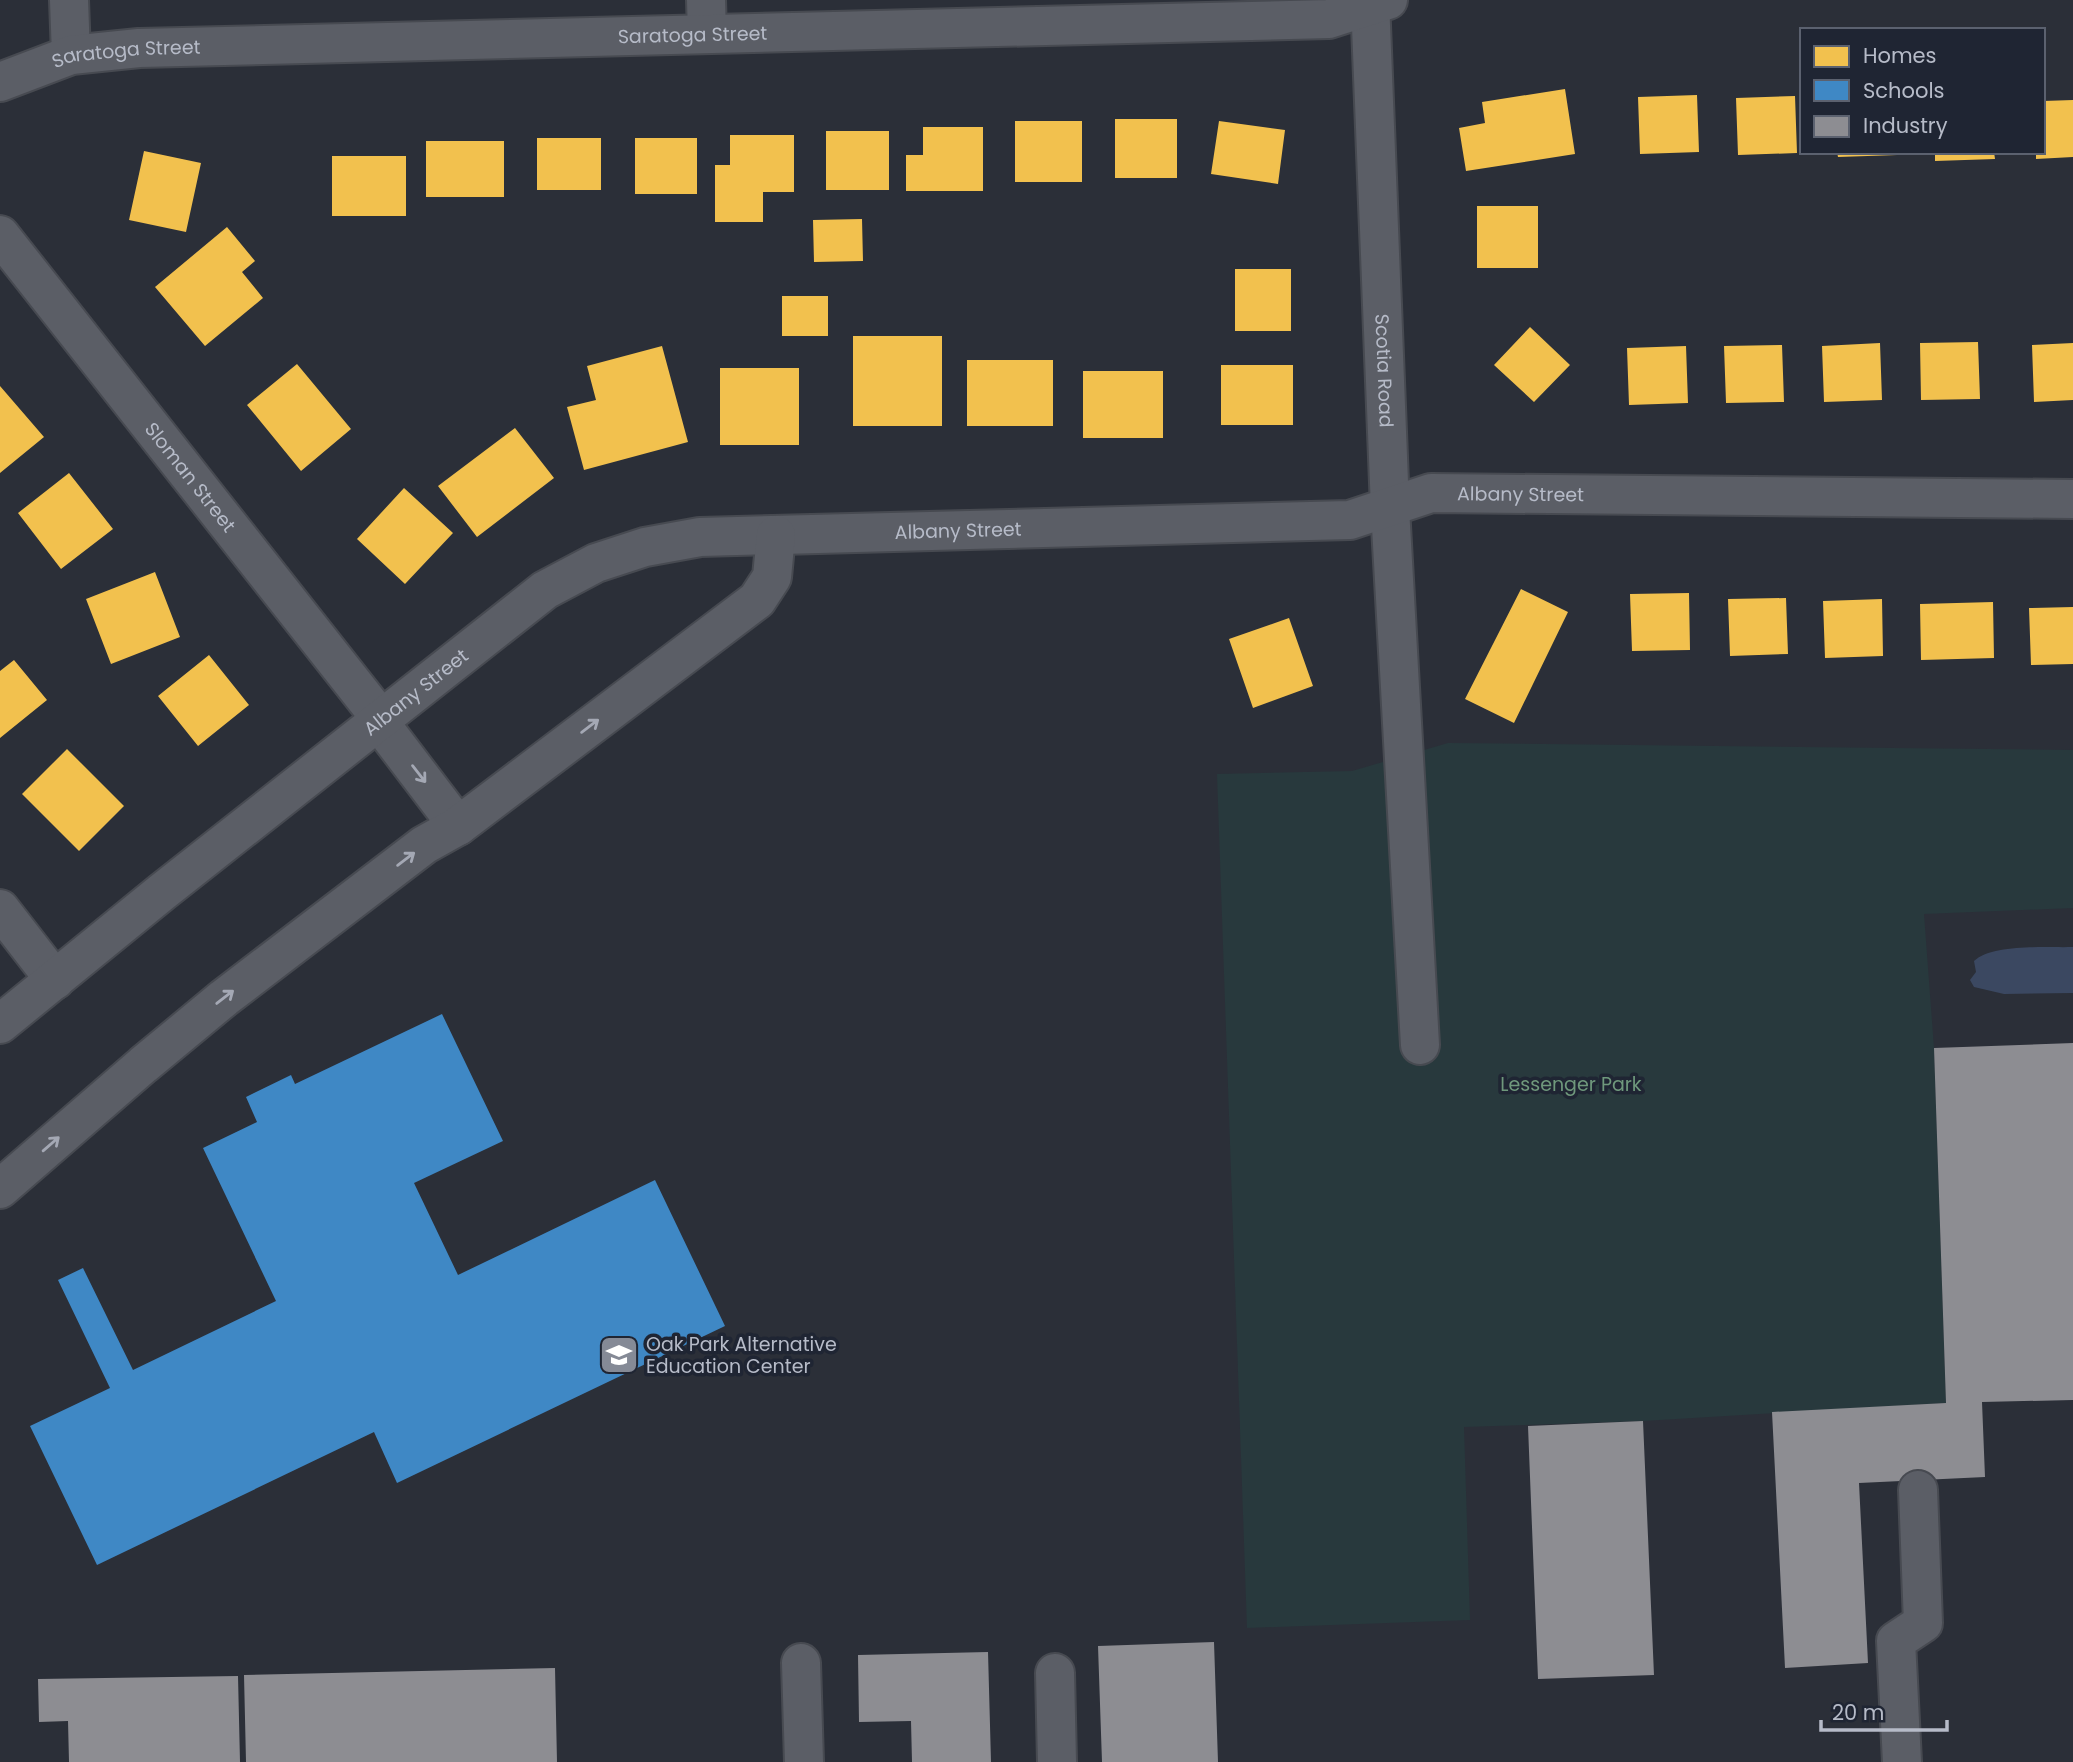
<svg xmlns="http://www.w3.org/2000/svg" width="2073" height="1762" font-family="Poppins,sans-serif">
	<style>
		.green { fill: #28393d }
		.water { fill: #3b4861 }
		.homes { fill: #f2c14e }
		.schools { fill: #3f88c5 }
		.industry { fill: #8d8d92 }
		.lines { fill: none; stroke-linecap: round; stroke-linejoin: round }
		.minor-casing { stroke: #474a51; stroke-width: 42 }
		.minor { stroke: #5b5e66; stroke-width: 38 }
		.oneway { stroke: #a4a8b4 }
		.labels { text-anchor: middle; stroke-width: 7; stroke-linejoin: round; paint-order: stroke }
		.street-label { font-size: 19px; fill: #b6bbc8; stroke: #1f2533 }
		.park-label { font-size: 19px; fill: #6f987c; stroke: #1f2533 }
		.poi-label { font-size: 19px; fill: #b6bbc8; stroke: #1f2533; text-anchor: start }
	</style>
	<rect width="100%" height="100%" fill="#2b2f38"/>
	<!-- green -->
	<path class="green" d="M1448 743 2073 750V908L1924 914 1934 1048 1946 1403 1643 1421 1464 1427 1470 1620 1247 1628 1217 774 1352 771Z"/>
	<!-- water -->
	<path class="water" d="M2073 947V993L2004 994 1974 987 1970 980 1976 972 1974 961C1993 943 2047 948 2073 947Z"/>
	<!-- homes -->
	<path class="homes" d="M1565 89 1575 154 1466 171 1459 128 1485 123 1482 102Z
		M1697 95 1699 152 1640 154 1638 97Z
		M1795 96 1797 153 1738 155 1736 98Z
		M2073 100V157L2036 159V152H2043V101Z
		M1115 119H1177V178H1115Z
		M1015 121H1082V182H1015Z
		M1219 121 1285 130 1278 184 1211 174Z
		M923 127H983V191H906V155H923Z
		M826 131H889V190H826Z
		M730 135H794V192H763V222H715V165H730Z
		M537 138H601V190H537Z
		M635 138H697V194H635Z
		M426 141H504V197H426Z
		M144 151 201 163 186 232 129 220Z
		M1837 152H1897V155L1838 157Z
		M1935 152H1994L1995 159 1935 161Z
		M332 156H406V216H332Z
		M1477 206H1538V268H1477Z
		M862 219 863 261 814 262 813 220Z
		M227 227 255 261 242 272 263 298 205 346 155 287Z
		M1235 269H1291V331H1235Z
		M782 296H828V336H782Z
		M1530 327 1570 365 1534 402 1494 365Z
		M853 336H942V426H853Z
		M1978 342 1980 399 1921 400 1920 343Z
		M1880 343 1882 400 1824 402 1822 346Z
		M2073 343V400L2034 402 2032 345Z
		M1782 345 1784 402 1726 403 1724 346Z
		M662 346 688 442 584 470 567 407 596 400 587 366Z
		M1686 346 1688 403 1629 405 1627 348Z
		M967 360H1053V426H967Z
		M297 364 351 429 301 471 247 405Z
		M1221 365H1293V425H1221Z
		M720 368H799V445H720Z
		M1083 371H1163V438H1083Z
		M0 386 44 437 0 473Z
		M515 428 554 478 477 537 438 486Z
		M69 473 113 529 61 569 18 513Z
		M404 488 453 533 405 584 357 539Z
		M155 572 180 637 111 664 86 599Z
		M1521 589 1568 612 1514 723 1465 699Z
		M1689 593 1690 650 1632 651 1630 594Z
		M1786 598 1788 654 1730 656 1728 599Z
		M1882 599 1883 656 1825 658 1823 601Z
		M1993 602 1994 658 1921 660 1920 604Z
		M2073 607V664L2031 665 2029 608Z
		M1289 618 1313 686 1253 708 1229 639Z
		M209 655 249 705 198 746 158 696Z
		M14 660 47 700 0 738V671Z
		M67 749 124 806 79 851 22 794Z"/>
	<!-- schools -->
	<path class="schools" d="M442 1014 503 1141 414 1183 458 1275 655 1180 725 1326 397 1483 374 1432 97 1565 30 1426 110 1388 58 1280 83 1268 133 1370 276 1301 203 1148 257 1122 246 1097 291 1075 295 1084Z"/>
	<!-- industry -->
	<path class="industry" d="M2073 1043V1400L1982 1402 1985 1477 1859 1483 1868 1663 1785 1668 1772 1412 1946 1403 1934 1048Z
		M1643 1421 1654 1675 1538 1679 1528 1426Z
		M1214 1642 1218 1762H1102L1098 1646Z
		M988 1652 991 1762H912L911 1721 859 1722 858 1655Z
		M555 1668 557 1762H246L244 1675Z
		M238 1676 240 1762H69L68 1721 39 1722 38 1679Z"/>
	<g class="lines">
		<!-- minor casing -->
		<g class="minor-casing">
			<g id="minor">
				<path d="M69 0 71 55"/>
				<path d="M706 0 707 34"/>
				<path id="s1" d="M1370 0 1390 508 1420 1045"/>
				<path id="s2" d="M0 82 71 55 139 48 1329 19 1388 0"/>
				<path id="s3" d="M0 235 382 720"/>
				<path d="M379 722 458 826"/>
				<path d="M0 909 55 980"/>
				<path id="s4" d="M0 1024 162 892 545 590 596 563 645 547 700 537 1350 520 1431 493 2073 499"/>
				<path d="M0 1189 143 1065 224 998 424 845 458 826 757 600 772 577 776 535"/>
				<path d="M801 1663 804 1762"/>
				<path d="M1055 1673 1057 1762"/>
				<path d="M1902 1762 1896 1641 1923 1623 1918 1490"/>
			</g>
		</g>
		<!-- minor -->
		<use href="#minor" class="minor"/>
	</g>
	<!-- one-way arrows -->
	<defs><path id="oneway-shaft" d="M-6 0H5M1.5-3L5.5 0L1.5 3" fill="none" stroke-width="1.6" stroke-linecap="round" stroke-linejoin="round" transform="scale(1.75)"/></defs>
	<g class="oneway">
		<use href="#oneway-shaft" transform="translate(590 726) rotate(-37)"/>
		<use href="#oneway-shaft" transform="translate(419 774) rotate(52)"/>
		<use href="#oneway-shaft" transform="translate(406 859) rotate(-37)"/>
		<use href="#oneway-shaft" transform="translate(225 997) rotate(-38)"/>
		<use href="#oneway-shaft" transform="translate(51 1144) rotate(-41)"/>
	</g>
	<!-- icons -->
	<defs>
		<g id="school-square" transform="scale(2.0125)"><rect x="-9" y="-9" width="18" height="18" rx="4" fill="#858a96" stroke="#1f2533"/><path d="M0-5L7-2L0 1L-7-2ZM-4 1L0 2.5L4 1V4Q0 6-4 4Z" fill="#fff"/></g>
	</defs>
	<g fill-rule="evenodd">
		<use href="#school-square" x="619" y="1355"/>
	</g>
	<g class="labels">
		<!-- street labels -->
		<g class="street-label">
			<text dy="7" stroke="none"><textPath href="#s2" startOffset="698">Saratoga Street</textPath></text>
			<text dy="7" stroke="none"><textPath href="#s2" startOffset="131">Saratoga Street</textPath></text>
			<text dy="7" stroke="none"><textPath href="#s1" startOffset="371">Scotia Road</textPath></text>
			<text dy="7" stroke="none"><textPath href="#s3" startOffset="308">Sloman Street</textPath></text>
			<text dy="7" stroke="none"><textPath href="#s4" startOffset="1687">Albany Street</textPath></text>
			<text dy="7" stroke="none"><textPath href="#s4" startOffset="1120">Albany Street</textPath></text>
			<text dy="7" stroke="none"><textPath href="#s4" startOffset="532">Albany Street</textPath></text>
		</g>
		<!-- park labels -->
		<g class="park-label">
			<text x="1571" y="1091">Lessenger Park</text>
		</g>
		<!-- poi labels -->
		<g class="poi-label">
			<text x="646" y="1351">Oak Park Alternative<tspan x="646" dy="22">Education Center</tspan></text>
		</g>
	</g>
	<!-- legend -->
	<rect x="1800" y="28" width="245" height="126" fill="#1f2533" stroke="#5b616f" stroke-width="2"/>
	<rect x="1814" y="46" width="35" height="21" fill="#f2c14e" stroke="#5b616f" stroke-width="2"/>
	<text x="1863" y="63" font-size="21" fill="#b6bbc8">Homes</text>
	<rect x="1814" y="80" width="35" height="21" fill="#3f88c5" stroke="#5b616f" stroke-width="2"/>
	<text x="1863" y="98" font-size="21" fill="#b6bbc8">Schools</text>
	<rect x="1814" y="116" width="35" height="21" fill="#8d8d92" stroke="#5b616f" stroke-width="2"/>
	<text x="1863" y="133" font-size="21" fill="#b6bbc8">Industry</text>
	<!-- scale -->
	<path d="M1821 1720v10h126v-10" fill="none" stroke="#b6bbc8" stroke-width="3.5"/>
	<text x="1832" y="1720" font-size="21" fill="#b6bbc8" stroke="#1f2533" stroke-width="5" paint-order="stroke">20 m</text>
</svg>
